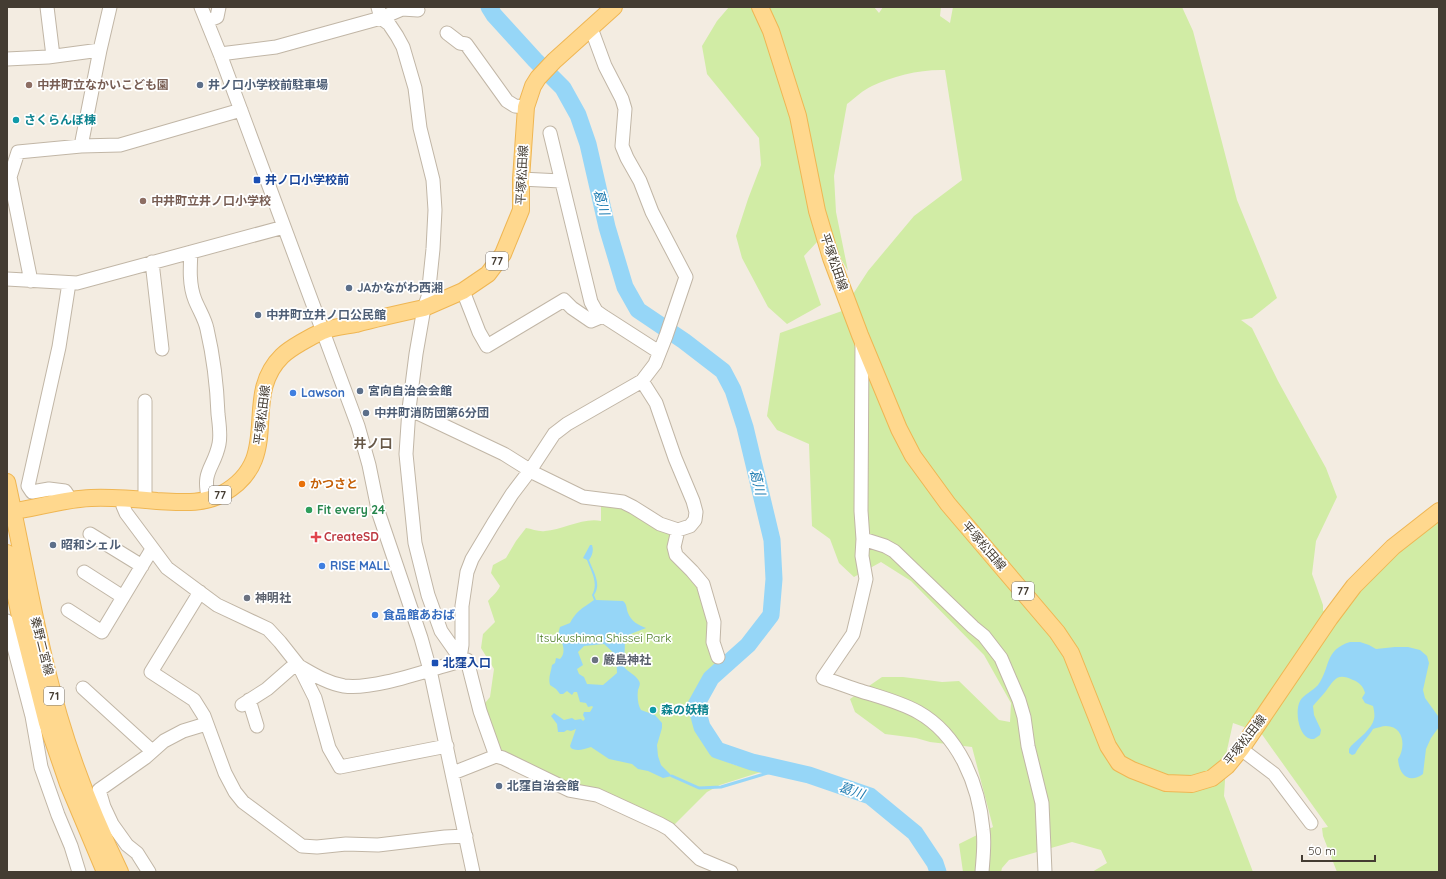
<svg xmlns="http://www.w3.org/2000/svg" width="1446" height="879" font-family="Quicksand,'Noto Sans JP',sans-serif">
	<style>
		.green { fill: #d1eca5 }
		.water { fill: #96d6f7; fill-rule: evenodd }
		.lines { fill: none; stroke-linecap: round; stroke-linejoin: round }
		.stream { stroke: #96d6f7; stroke-width: 3 }
		.river { stroke: #96d6f7; stroke-width: 17 }
		.minor-casing { stroke: #c1b6a6; stroke-width: 15 }
		.major-casing { stroke: #efb653; stroke-width: 18 }
		.minor { stroke: #fff; stroke-width: 13 }
		.major { stroke: #ffd88e; stroke-width: 16 }
		.education-dot { fill: #8d6e63; stroke: #fff; stroke-width: 1.5 }
		.service-dot { fill: #5c6f8a; stroke: #fff; stroke-width: 1.5 }
		.culture-dot { fill: #0f9aa8; stroke: #fff; stroke-width: 1.5 }
		.transit-dot { fill: #1a4fb4; stroke: #fff; stroke-width: 1.5 }
		.shop-dot { fill: #3f7fe0; stroke: #fff; stroke-width: 1.5 }
		.food-dot { fill: #e8710a; stroke: #fff; stroke-width: 1.5 }
		.leisure-dot { fill: #2e9e5b; stroke: #fff; stroke-width: 1.5 }
		.health-dot { fill: #e0444e; stroke: #fff; stroke-width: 1.5 }
		.worship-dot { fill: #6b7280; stroke: #fff; stroke-width: 1.5 }
		.labels { text-anchor: middle; stroke-width: 3.5; stroke-linejoin: round; paint-order: stroke }
		.shield { fill: #fff; stroke: #7c7670; stroke-width: 1 }
		.shield-label { font-size: 11px; font-weight: bold; fill: #443c32 }
		.education-label { font-size: 12px; font-weight: bold; fill: #785e54; stroke: #fff; text-anchor: start }
		.service-label { font-size: 12px; font-weight: bold; fill: #4e5e75; stroke: #fff; text-anchor: start }
		.culture-label { font-size: 12px; font-weight: bold; fill: #0d838f; stroke: #fff; text-anchor: start }
		.street-label { font-size: 12px; fill: #443c32; stroke: #fff }
		.transit-label { font-size: 12px; font-weight: bold; fill: #164399; stroke: #fff; text-anchor: start }
		.shop-label { font-size: 12px; font-weight: bold; fill: #366cbe; stroke: #fff; text-anchor: start }
		.food-label { font-size: 12px; font-weight: bold; fill: #c56008; stroke: #fff; text-anchor: start }
		.leisure-label { font-size: 12px; font-weight: bold; fill: #27864d; stroke: #fff; text-anchor: start }
		.health-label { font-size: 12px; font-weight: bold; fill: #be3a42; stroke: #fff; text-anchor: start }
		.worship-label { font-size: 12px; font-weight: bold; fill: #5b616d; stroke: #fff; text-anchor: start }
		.park-label { font-size: 12px; fill: #487b20; stroke: #fff }
		.water-label { font-size: 13px; font-style: italic; fill: #207db2; stroke: #fff }
		.neighbourhood-label { font-size: 13px; font-weight: bold; fill: #685948; stroke: #fff }
	</style>
	<rect width="100%" height="100%" fill="#f3ece1"/>
	<!-- green -->
	<path class="green" d="M729 7H874L879 13 883 7H941L940 16 950 23 953 7H1182L1193 31 1237 200 1277 298 1252 318 1241 320 1252 328 1278 381 1326 468 1337 497 1316 541 1312 574 1323 605V611L1345 602 1439 514V872H1337L1323 836 1322 828 1328 827 1261 733 1233 723 1227 750 1224 796 1253 872H1092L1107 863 1101 850 1072 842 1009 860 1002 868 1001 872H963L959 844 993 827 972 747 930 742 916 738 885 734 855 712 850 699 882 677H903L942 682 959 681 999 720 1010 722 1011 703 984 655 911 581 881 562 854 577 839 563 830 539 812 526 809 444 777 430 767 416 780 333 842 311 868 271 914 216 962 180 945 70C922 69 892 76 872 86 863 90 855 98 847 104L834 176 836 212 848 271 836 250 817 242 804 256 821 305 787 324 768 307 742 258 736 236 748 199 761 165 759 138 707 74 702 46 717 21Z
		M601 503 623 504 664 528 674 538 699 583 717 662C712 668 705 674 701 681 685 708 697 748 725 761 737 767 752 768 764 771L720 785 707 792 672 827 580 790 498 749 485 709V703L490 697 494 669 481 648 483 634 495 622 488 601C492 596 497 593 500 586L491 573 493 565 506 558 516 541 526 528C532 529 539 532 545 531 562 530 584 517 601 521Z"/>
	<!-- water -->
	<path class="water" d="M590 545H592C594 551 592 556 589 560 593 571 602 584 594 595L596 600 623 601C627 604 626 608 628 613 631 621 638 625 646 628L628 635 625 642 624 667C628 672 636 675 639 681 641 684 639 687 638 690 637 697 638 705 641 710L655 715 662 723V728L657 745 658 756 661 765 672 776 663 778 648 771 638 769 632 764 609 759 591 747C584 749 577 752 571 748L570 746 576 729 571 731 567 730 564 732H558L557 724 551 716 554 713 564 720 572 718 575 720 581 719 583 721 585 719 583 715 584 712H590L593 707 592 706 588 707 586 703 580 702 577 692H574L572 695 567 691 563 694H560L556 689 550 685C548 678 551 672 552 665L555 663 556 658 560 659C567 652 562 641 558 634L560 627 570 623C578 609 582 609 594 600L592 595C599 583 591 571 587 560L583 558ZM604 644 616 655 617 673 603 685 587 684 584 677 579 674 577 669 583 665 578 652 584 646Z
		M1350 642H1360L1369 645 1376 649 1395 647H1408L1420 650 1427 656 1429 663 1423 690 1425 698 1438 716 1439 727 1431 738 1426 749 1423 774C1409 784 1399 775 1398 759 1406 747 1404 726 1386 726 1382 726 1377 728 1373 729 1368 738 1360 744 1355 754L1352 755 1349 753V749L1351 746C1358 739 1372 729 1374 719 1375 715 1374 710 1373 706L1365 703 1362 698 1365 693C1363 686 1359 682 1353 680 1337 672 1334 680 1326 691 1322 696 1317 701 1313 706L1314 715 1321 730 1320 735 1314 739C1312 739 1310 739 1308 738 1298 733 1295 710 1300 701 1304 694 1313 691 1318 685 1331 667 1324 650 1350 642Z"/>
	<g class="lines">
		<!-- stream -->
		<path class="stream" d="M672 776 699 788 721 787 781 769"/>
		<!-- river -->
		<path class="river" d="M489 7 494 15 535 60 563 88 578 115 588 144 607 227 625 287 638 310 684 341 723 371 733 390 745 427 772 540 774 579 771 615 748 645 711 678 696 705 702 727 717 750 752 762 809 775 870 796 915 833 935 863 938 872"/>
		<!-- minor casing -->
		<g class="minor-casing">
			<path id="minor" d="M47 7 53 56
				M201 7 220 54 358 426 369 465 379 514 421 638 430 670 473 872
				M378 7 381 18 389 24 397 36 403 47 415 88 420 128 433 180 435 210 433 249 428 297 424 308 416 354 409 409 406 454 415 543 428 595 441 631 460 658 467 660 480 711 496 756
				M402 9 418 10
				M207 21 217 17 219 7
				M447 33 460 43 466 44 507 101 515 106 526 107
				M220 54 276 47 381 18 402 9 404 7
				M7 59 48 57 100 50
				M550 133 591 302 596 311 603 316 659 352
				M81 146 100 50 110 7
				M521 179 561 181
				M191 252C190 268 189 285 195 300 199 310 205 319 207 329 213 355 217 387 218 414 219 423 221 435 219 444 214 469 201 470 209 500
				M152 262 162 349
				M7 279 77 283 284 227
				M31 281 10 177 18 152 81 146 120 145 241 110
				M69 283 59 347 28 486 32 492 49 489 65 491 71 500
				M463 291 479 332 487 346 564 300 572 308 591 321 603 316
				M862 343 861 511 863 539 862 556 866 579 859 609 853 634 823 678C836 682 848 687 861 691 880 697 900 702 918 712 959 735 979 785 983 830 985 843 983 858 982 872
				M409 409 504 454 536 474 583 497 623 502 633 507 660 524 678 530 690 526 695 520 696 512 693 501 675 458 656 403 642 381
				M122 498 123 506 126 513 167 568 217 605 268 629 280 642 299 666 315 698 329 748 340 767 447 746
				M145 500V401
				M678 530 674 547 676 555 692 571 703 584 714 622 713 642 718 657
				M90 534 142 566
				M863 539 885 546 894 551 973 627 984 636 1001 658 1019 700 1024 717 1028 746 1042 803 1045 872
				M84 572 123 597
				M200 592 151 672 194 700 204 716 225 773 235 792 243 802 302 846 317 847 346 844 378 845 445 837 466 836
				M68 610 102 632 152 549
				M7 621 32 716 41 767 58 815 71 846 79 872
				M83 688 152 751
				M249 700 257 726
				M242 705 267 689 291 668 299 666C313 674 327 683 344 686 373 690 425 671 454 663L460 658 462 645V606L467 572 472 559 493 524 512 494 531 469 554 434 567 424 642 381 655 364 666 336 686 277 652 212 640 181 627 158 622 146 625 109 622 99 605 66 591 28
				M1241 749 1274 774 1311 823
				M453 773 496 756 503 758 569 790 597 795 660 824 669 829 700 859 731 872
				M149 872 137 853 127 845 112 824 104 807 99 790 146 757 164 741 183 731 206 724"/>
		</g>
		<!-- major casing -->
		<g class="major-casing">
			<path id="major" d="M760 7 771 31 798 116 817 211 831 258 860 335 899 429 913 456 948 504 1057 632 1071 653 1108 746 1119 763 1132 770 1166 783 1192 784 1212 778 1227 766 1241 749 1330 618 1354 586 1393 547 1439 511
				M7 482C24 560 37 639 59 716 74 767 97 824 120 872
				M7 512C35 509 62 499 91 498 113 497 135 499 157 501 180 502 202 505 222 494 286 459 239 398 282 356 290 348 312 336 323 331 333 327 345 326 356 324 378 318 401 313 424 308L463 291 488 274 503 254 521 210V179L526 107 533 86 538 78 554 61 614 7
				M7 553 20 617 47 723 68 784 105 872"/>
		</g>
		<!-- minor -->
		<use href="#minor" class="minor"/>
		<!-- major -->
		<use href="#major" class="major"/>
	</g>
	<!-- markers -->
	<g class="education-dot">
		<circle cx="29" cy="85" r="4"/>
		<circle cx="143" cy="201" r="4"/>
	</g>
	<g class="service-dot">
		<circle cx="200" cy="85" r="4"/>
		<circle cx="349" cy="288" r="4"/>
		<circle cx="258" cy="315" r="4"/>
		<circle cx="360" cy="391" r="4"/>
		<circle cx="366" cy="413" r="4"/>
		<circle cx="53" cy="545" r="4"/>
		<circle cx="499" cy="786" r="4"/>
	</g>
	<g class="culture-dot">
		<circle cx="16" cy="120" r="4"/>
		<circle cx="653" cy="710" r="4"/>
	</g>
	<g class="transit-dot">
		<rect x="253" y="176" width="8" height="8" rx="2"/>
		<rect x="431" y="659" width="8" height="8" rx="2"/>
	</g>
	<g class="shop-dot">
		<circle cx="293" cy="393" r="4"/>
		<circle cx="322" cy="566" r="4"/>
		<circle cx="375" cy="615" r="4"/>
	</g>
	<circle class="food-dot" cx="302" cy="484" r="4"/>
	<circle class="leisure-dot" cx="309" cy="510" r="4"/>
	<path class="health-dot" d="M314 531h4v4h4v4h-4v4h-4v-4h-4v-4h4z"/>
	<g class="worship-dot">
		<circle cx="247" cy="598" r="4"/>
		<circle cx="595" cy="660" r="4"/>
	</g>
	<g class="labels">
		<!-- shield labels -->
		<g class="shield">
			<rect x="486" y="252" width="22" height="18" rx="3"/>
			<rect x="209" y="486" width="22" height="18" rx="3"/>
			<rect x="1012" y="582" width="22" height="18" rx="3"/>
			<rect x="44" y="687" width="20" height="18" rx="3"/>
		</g>
		<g class="shield-label">
			<text x="497" y="265">77</text>
			<text x="220" y="499">77</text>
			<text x="1023" y="595">77</text>
			<text x="54" y="700">71</text>
		</g>
		<!-- education labels -->
		<g class="education-label">
			<text x="37" y="89">中井町立なかいこども園</text>
			<text x="151" y="205">中井町立井ノ口小学校</text>
		</g>
		<!-- service labels -->
		<g class="service-label">
			<text x="208" y="89">井ノ口小学校前駐車場</text>
			<text x="357" y="292">JAかながわ西湘</text>
			<text x="266" y="319">中井町立井ノ口公民館</text>
			<text x="368" y="395">宮向自治会会館</text>
			<text x="374" y="417">中井町消防団第6分団</text>
			<text x="61" y="549">昭和シェル</text>
			<text x="507" y="790">北窪自治会館</text>
		</g>
		<!-- culture labels -->
		<g class="culture-label">
			<text x="24" y="124">さくらんぼ棟</text>
			<text x="661" y="714">森の妖精</text>
		</g>
		<!-- street labels -->
		<g class="street-label">
			<text transform="translate(522 175) rotate(-87)" y="4">平塚松田線</text>
			<text transform="translate(834 262) rotate(71)" y="4">平塚松田線</text>
			<text transform="translate(262 415) rotate(-83)" y="4">平塚松田線</text>
			<text transform="translate(984 546) rotate(49)" y="4">平塚松田線</text>
			<text transform="translate(42 646) rotate(76)" y="4">秦野二宮線</text>
			<text transform="translate(1245 740) rotate(-52)" y="4">平塚松田線</text>
		</g>
		<!-- transit labels -->
		<g class="transit-label">
			<text x="265" y="184">井ノ口小学校前</text>
			<text x="443" y="667">北窪入口</text>
		</g>
		<!-- shop labels -->
		<g class="shop-label">
			<text x="301" y="397">Lawson</text>
			<text x="330" y="570">RISE MALL</text>
			<text x="383" y="619">食品館あおば</text>
		</g>
		<!-- food labels -->
		<g class="food-label">
			<text x="310" y="488">かつさと</text>
		</g>
		<!-- leisure labels -->
		<g class="leisure-label">
			<text x="317" y="514">Fit every 24</text>
		</g>
		<!-- health labels -->
		<g class="health-label">
			<text x="324" y="541">CreateSD</text>
		</g>
		<!-- worship labels -->
		<g class="worship-label">
			<text x="255" y="602">神明社</text>
			<text x="603" y="664">厳島神社</text>
		</g>
		<!-- park labels -->
		<g class="park-label">
			<text x="604" y="642">Itsukushima Shissei Park</text>
		</g>
		<!-- water labels -->
		<g class="water-label">
			<text transform="translate(602 202) rotate(75)" y="5">葛川</text>
			<text transform="translate(758 482) rotate(76)" y="5">葛川</text>
			<text transform="translate(852 790) rotate(19)" y="5">葛川</text>
		</g>
		<!-- neighbourhood labels -->
		<g class="neighbourhood-label">
			<text x="373" y="448">井ノ口</text>
		</g>
	</g>
	<!-- border -->
	<rect width="1446" height="879" fill="none" stroke="#443c32" stroke-width="16"/>
	<!-- scale -->
	<path d="M1302 855v6h73v-6" fill="none" stroke="#443c32" stroke-width="2"/>
	<text x="1308" y="855" font-size="12" fill="#443c32" stroke="#ffffff" stroke-width="3" paint-order="stroke">50 m</text>
</svg>
